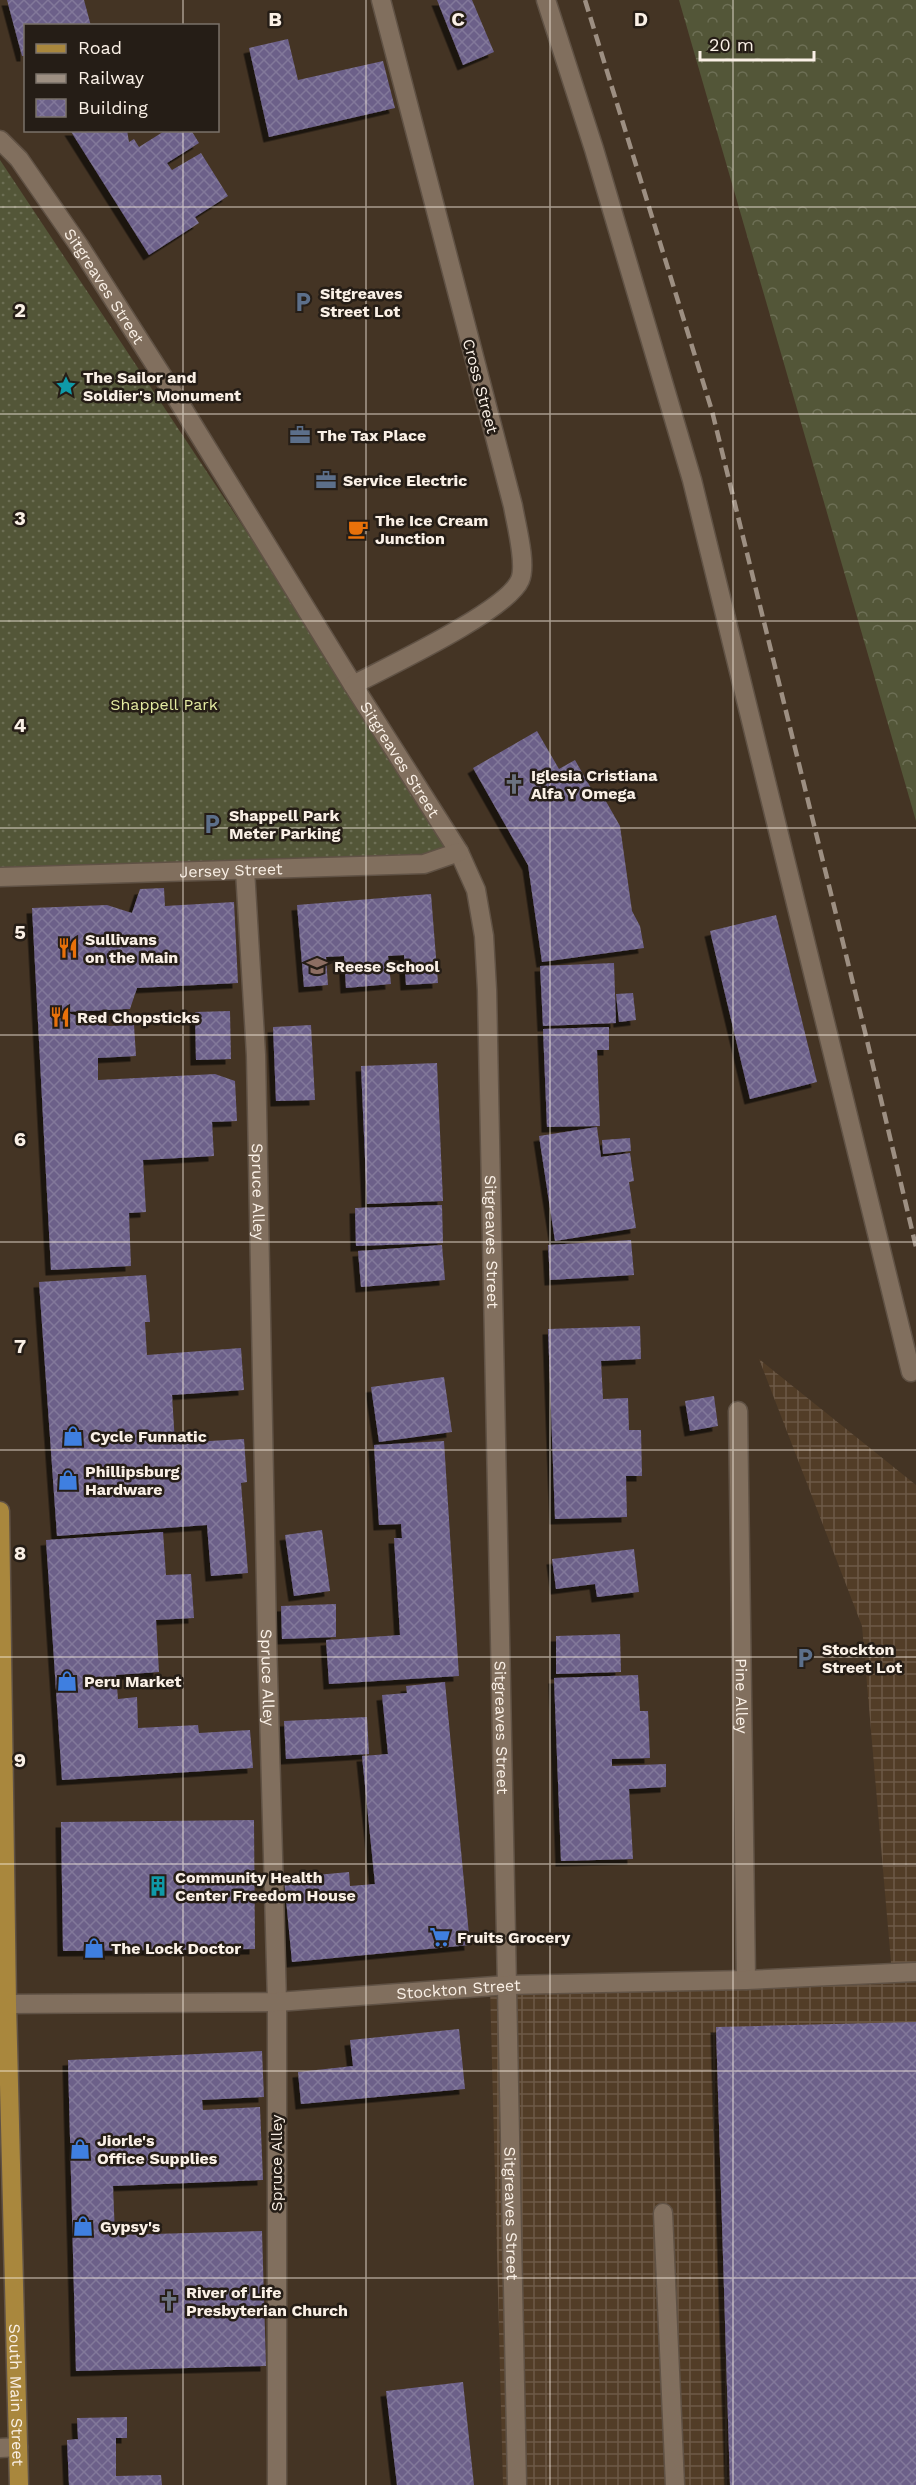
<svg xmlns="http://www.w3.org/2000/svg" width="916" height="2485" font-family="'Work Sans',sans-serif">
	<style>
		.industrial { fill: url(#industrial-grid) }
		.grass { fill: url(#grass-dots) }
		.forest { fill: url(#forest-crowns) }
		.building { fill: url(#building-cross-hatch); filter: url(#shadow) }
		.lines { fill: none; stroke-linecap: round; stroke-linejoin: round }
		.service-casing { stroke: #605245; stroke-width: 21 }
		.minor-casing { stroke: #605245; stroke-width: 21 }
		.tertiary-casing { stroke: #605245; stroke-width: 21 }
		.primary-casing { stroke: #605245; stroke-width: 21 }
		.service { stroke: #816f5e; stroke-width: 18 }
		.minor { stroke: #816f5e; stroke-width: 18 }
		.tertiary { stroke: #816f5e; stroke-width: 18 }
		.primary { stroke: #a9873d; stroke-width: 18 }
		.rail { stroke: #9d8f82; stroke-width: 4.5; stroke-dasharray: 12 6; stroke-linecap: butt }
		.grid { fill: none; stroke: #faf0e6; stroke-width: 1.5; stroke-opacity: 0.55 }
		.labels { text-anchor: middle; stroke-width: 5; stroke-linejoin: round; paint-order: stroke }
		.street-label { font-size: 16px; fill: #faf0e6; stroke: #251d16 }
		.poi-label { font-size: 16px; font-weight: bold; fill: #faf0e6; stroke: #251d16; text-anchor: start }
		.park-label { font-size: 16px; fill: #e5eba2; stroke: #251d16 }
		.grid-label { font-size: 20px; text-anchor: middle; font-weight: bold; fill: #faf0e6; stroke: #251d16; stroke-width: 5; stroke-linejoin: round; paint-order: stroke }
	</style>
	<defs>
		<pattern id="industrial-grid" width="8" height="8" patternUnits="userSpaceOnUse" patternTransform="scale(1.5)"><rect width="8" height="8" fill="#523d27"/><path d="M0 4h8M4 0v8" fill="none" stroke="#6c5946"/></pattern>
		<pattern id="grass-dots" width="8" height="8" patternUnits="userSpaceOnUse" patternTransform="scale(1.5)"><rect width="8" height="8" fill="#535638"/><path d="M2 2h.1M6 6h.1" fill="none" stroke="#6d6f55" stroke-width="1.8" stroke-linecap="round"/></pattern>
		<pattern id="forest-crowns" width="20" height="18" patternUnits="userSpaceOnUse" patternTransform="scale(1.5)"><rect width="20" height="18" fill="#535638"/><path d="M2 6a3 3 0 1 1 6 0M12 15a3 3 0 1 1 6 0" fill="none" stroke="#6d6f55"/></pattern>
		<pattern id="building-cross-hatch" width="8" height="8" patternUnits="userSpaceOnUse" patternTransform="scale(1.5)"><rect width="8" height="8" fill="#6c6189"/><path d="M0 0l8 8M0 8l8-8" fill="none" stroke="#82789a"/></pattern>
		<filter id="shadow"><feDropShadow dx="-5.5" dy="5.5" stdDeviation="0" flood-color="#0009"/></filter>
	</defs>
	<rect width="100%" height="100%" fill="#443424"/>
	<!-- industrial -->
	<path class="industrial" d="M759 1359 916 1485V2485H503L490 1986 892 1974 862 1626Z"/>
	<!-- grass -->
	<path class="grass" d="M0 160 459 852 0 877Z"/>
	<!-- forest -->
	<path class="forest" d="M679 0H916V821Z"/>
	<!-- building -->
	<path class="building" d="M7 0H84L91 26H26V56H22Z
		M437 0H472L494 52 463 65Z
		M288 39 298 80 383 61 395 108 269 137 249 48Z
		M70 130H127L129 142 134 139 139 147 166 130H191L199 143 167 163 172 170 201 153 228 196 195 217 199 223 149 255Z
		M537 731 559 769 575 760 596 797 603 796 620 826 632 911 640 926 644 948 542 962 528 865 473 768Z
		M164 888 165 906 234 902 238 983 137 988 130 1009 65 1012 109 1026 134 1025 136 1056 98 1058V1080L215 1074 235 1081 237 1121 212 1122 214 1156 143 1160 146 1212 129 1213 131 1266 51 1270 32 908 107 905 132 913 140 889Z
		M431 894 438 983 406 985 404 955 388 956 391 984 346 988 344 956 326 957 328 985 304 987 297 905Z
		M776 915 817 1082 750 1099 710 931Z
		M614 963 616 1023 543 1026 540 966Z
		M633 993 636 1020 619 1022 616 994Z
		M230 1011 231 1059 196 1060 195 1012Z
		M311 1025 315 1100 276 1101 273 1027Z
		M609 1027V1050H597L600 1126 547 1127 543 1029Z
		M437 1063 443 1201 367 1204 361 1066Z
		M597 1127 601 1157 630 1153 634 1181 629 1182 636 1228 555 1241 539 1136Z
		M630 1138 631 1151 603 1154 602 1140Z
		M442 1205 443 1243 356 1246 355 1208Z
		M631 1240 634 1275 550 1280 548 1245Z
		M442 1245 445 1280 361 1287 358 1251Z
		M146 1275 150 1322H145L147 1355 241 1348 244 1390 172 1395 175 1443 244 1439 247 1482 241 1483 248 1573 211 1576 207 1525 57 1536 39 1282Z
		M640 1326 641 1359 601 1361 603 1399 628 1398 629 1430H641L642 1476H626L627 1517 555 1519 548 1329Z
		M444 1377 452 1432 379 1442 371 1387Z
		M714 1396 718 1426 690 1431 685 1401Z
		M444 1441 459 1676 329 1684 326 1640 400 1635 394 1538H402L401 1524 379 1525 374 1445Z
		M322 1530 330 1591 294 1596 285 1535Z
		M163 1532 166 1575 191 1574 194 1618 156 1620 159 1672 116 1675 118 1699 137 1697 138 1728 198 1725 199 1733 250 1730 253 1768 62 1780 46 1540Z
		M634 1549 639 1592 597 1597 595 1584 556 1589 552 1559Z
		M336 1604V1637L282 1639 281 1606Z
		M620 1634 621 1672 556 1674V1636Z
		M638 1675 640 1711H648L650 1758 612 1759V1766L666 1764V1787L629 1789 633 1859 561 1861 554 1678Z
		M445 1682 470 1945 292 1962 284 1878 349 1872 350 1886 375 1884 362 1756 388 1754 382 1695 407 1693 406 1686Z
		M367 1717 369 1754 286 1759 284 1721Z
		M254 1820 255 1949 63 1951 61 1822Z
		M916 2022V2485H730L716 2027Z
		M459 2029 465 2089 301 2104 298 2072 353 2066 350 2040Z
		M262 2051 264 2097 202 2100 203 2110 260 2107 263 2180 113 2186 115 2235 262 2231 266 2366 76 2371 68 2060Z
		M463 2382 474 2485H397L386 2391Z
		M127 2417V2438H116V2476L161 2475 162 2485H69L67 2440 78 2439 77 2418Z"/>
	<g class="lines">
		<!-- service casing -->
		<g class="service-casing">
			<g id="service">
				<path d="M546 0 594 149 692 480 911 1372"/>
				<path id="s1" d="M245 870 256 1055 267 1638 277 2002V2485"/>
				<path id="s2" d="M738 1411 746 1980"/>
				<path d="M663 2213 675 2485"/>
				<path d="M0 2448 18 2447"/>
			</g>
		</g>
		<!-- minor casing -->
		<g class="minor-casing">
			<g id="minor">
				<path id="s3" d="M0 140 19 159 80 247 177 399 353 685 459 852 476 890 484 936 487 990 517 2485"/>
				<path d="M353 685C387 667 507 611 520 580 527 564 516 524 513 506L381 0"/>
				<path id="s4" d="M0 877 424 864 459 852"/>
			</g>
		</g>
		<!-- tertiary casing -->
		<g class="tertiary-casing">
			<g id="tertiary">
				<path id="s5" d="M7 2004 277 2002 508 1985 746 1980 916 1972"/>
			</g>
		</g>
		<!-- primary casing -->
		<g class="primary-casing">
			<g id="primary">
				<path id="s6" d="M0 1511 7 2004 19 2485"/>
			</g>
		</g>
		<!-- service -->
		<use href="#service" class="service"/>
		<!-- minor -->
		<use href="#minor" class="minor"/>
		<!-- tertiary -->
		<use href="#tertiary" class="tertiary"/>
		<!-- primary -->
		<use href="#primary" class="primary"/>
		<!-- rail -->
		<path class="rail" d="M585 0 712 411 865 1032 916 1247"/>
	</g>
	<!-- grid -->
	<path class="grid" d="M183 0V26M366 0V2485M550 0V2485M733 0V2485M183 130V2485M0 207H916M0 414H916M0 621H916M0 828H916M0 1035H916M0 1242H916M0 1450H916M0 1657H916M0 1864H916M0 2071H916M0 2278H916"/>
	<!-- icons -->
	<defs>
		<g id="parking-bare" transform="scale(1.62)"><path d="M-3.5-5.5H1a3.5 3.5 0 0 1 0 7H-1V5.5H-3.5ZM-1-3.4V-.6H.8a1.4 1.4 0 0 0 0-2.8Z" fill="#5c6f8a" stroke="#251d16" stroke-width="2.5" paint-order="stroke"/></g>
		<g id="sight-bare" transform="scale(1.62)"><path d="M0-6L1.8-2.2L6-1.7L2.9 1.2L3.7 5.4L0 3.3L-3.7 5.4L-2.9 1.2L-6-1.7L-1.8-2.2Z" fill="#0f9aa8" stroke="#251d16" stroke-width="2.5" paint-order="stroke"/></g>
		<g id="office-bare" transform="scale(1.62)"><path d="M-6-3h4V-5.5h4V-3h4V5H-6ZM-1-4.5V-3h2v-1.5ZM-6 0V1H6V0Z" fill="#5c6f8a" stroke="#251d16" stroke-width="2.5" paint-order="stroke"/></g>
		<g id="cafe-bare" transform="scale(1.62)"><path d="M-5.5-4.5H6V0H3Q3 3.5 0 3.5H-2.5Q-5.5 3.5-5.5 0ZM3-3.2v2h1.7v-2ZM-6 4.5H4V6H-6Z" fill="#e8710a" stroke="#251d16" stroke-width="2.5" paint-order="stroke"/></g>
		<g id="church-bare" transform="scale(1.62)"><path d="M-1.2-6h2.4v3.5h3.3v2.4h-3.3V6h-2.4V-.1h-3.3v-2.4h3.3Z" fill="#6b7280" stroke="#251d16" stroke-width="2.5" paint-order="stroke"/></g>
		<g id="restaurant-bare" transform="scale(1.62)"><path d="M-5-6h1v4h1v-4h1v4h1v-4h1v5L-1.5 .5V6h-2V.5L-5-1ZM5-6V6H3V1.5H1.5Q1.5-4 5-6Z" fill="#e8710a" stroke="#251d16" stroke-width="2.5" paint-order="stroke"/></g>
		<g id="school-bare" transform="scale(1.62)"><path d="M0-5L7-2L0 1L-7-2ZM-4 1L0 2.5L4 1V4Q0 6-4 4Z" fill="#8d6e63" stroke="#251d16" stroke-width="2.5" paint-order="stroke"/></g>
		<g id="shop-bare" transform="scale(1.62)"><path d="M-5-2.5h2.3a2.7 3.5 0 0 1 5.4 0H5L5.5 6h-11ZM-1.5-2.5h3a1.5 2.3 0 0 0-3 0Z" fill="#3f7fe0" stroke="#251d16" stroke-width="2.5" paint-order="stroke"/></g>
		<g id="building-bare" transform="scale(1.62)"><path d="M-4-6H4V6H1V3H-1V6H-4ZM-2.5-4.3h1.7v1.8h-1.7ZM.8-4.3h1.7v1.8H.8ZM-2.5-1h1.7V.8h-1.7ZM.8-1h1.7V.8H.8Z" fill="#0f9aa8" stroke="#251d16" stroke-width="2.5" paint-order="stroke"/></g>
		<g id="supermarket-bare" transform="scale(1.62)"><path d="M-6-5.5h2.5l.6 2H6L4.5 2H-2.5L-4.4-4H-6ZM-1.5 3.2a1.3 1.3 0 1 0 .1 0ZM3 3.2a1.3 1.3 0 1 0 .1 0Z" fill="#3f7fe0" stroke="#251d16" stroke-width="2.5" paint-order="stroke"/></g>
	</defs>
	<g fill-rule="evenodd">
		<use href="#parking-bare" x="303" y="302"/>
		<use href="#sight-bare" x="66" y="386"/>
		<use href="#office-bare" x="300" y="435"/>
		<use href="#office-bare" x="326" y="480"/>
		<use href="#cafe-bare" x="358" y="529"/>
		<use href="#church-bare" x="514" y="784"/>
		<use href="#parking-bare" x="212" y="824"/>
		<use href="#restaurant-bare" x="68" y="948"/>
		<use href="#school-bare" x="317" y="966"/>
		<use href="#restaurant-bare" x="60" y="1017"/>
		<use href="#shop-bare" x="73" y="1436"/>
		<use href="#shop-bare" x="68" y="1480"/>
		<use href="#parking-bare" x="805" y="1658"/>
		<use href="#shop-bare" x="67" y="1681"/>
		<use href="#building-bare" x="158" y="1886"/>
		<use href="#supermarket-bare" x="440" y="1937"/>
		<use href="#shop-bare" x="94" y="1948"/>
		<use href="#shop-bare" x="80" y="2149"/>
		<use href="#shop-bare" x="83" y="2226"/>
		<use href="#church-bare" x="169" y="2301"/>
	</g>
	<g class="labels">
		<!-- street labels -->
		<g class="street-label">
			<text dy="6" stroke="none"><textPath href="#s3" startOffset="180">Sitgreaves Street</textPath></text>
			<text transform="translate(481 386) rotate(75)" y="6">Cross Street</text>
			<text dy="6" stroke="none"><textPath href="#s3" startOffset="738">Sitgreaves Street</textPath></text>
			<text dy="6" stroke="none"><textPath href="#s4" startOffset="231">Jersey Street</textPath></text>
			<text dy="6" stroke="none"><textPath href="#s1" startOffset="322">Spruce Alley</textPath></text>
			<text dy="6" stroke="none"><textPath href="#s3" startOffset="1242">Sitgreaves Street</textPath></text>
			<text dy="6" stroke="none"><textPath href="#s1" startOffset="808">Spruce Alley</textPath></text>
			<text dy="6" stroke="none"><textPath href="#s2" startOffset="285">Pine Alley</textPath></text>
			<text dy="6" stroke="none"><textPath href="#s3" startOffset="1728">Sitgreaves Street</textPath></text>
			<text dy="6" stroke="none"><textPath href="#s5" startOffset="452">Stockton Street</textPath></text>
			<text transform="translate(276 2163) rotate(-90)" y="6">Spruce Alley</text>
			<text dy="6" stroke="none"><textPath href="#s3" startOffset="2214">Sitgreaves Street</textPath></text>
			<text dy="6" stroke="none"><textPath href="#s6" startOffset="884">South Main Street</textPath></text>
		</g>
		<!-- poi labels -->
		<g class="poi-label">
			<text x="320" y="299">Sitgreaves<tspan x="320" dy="18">Street Lot</tspan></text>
			<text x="83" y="383">The Sailor and<tspan x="83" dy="18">Soldier's Monument</tspan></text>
			<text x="317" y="441">The Tax Place</text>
			<text x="343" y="486">Service Electric</text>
			<text x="375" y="526">The Ice Cream<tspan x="375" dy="18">Junction</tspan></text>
			<text x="531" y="781">Iglesia Cristiana<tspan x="531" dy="18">Alfa Y Omega</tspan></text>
			<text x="229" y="821">Shappell Park<tspan x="229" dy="18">Meter Parking</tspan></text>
			<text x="85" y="945">Sullivans<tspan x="85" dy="18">on the Main</tspan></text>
			<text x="334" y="972">Reese School</text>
			<text x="77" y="1023">Red Chopsticks</text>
			<text x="90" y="1442">Cycle Funnatic</text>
			<text x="85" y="1477">Phillipsburg<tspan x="85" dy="18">Hardware</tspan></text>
			<text x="822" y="1655">Stockton<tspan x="822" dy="18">Street Lot</tspan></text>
			<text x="84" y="1687">Peru Market</text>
			<text x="175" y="1883">Community Health<tspan x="175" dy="18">Center Freedom House</tspan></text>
			<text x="457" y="1943">Fruits Grocery</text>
			<text x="111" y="1954">The Lock Doctor</text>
			<text x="97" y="2146">Jiorle's<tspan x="97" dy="18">Office Supplies</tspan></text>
			<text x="100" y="2232">Gypsy's</text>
			<text x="186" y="2298">River of Life<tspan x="186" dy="18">Presbyterian Church</tspan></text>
		</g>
		<!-- park labels -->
		<g class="park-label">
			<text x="164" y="710">Shappell Park</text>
		</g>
	</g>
	<g class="grid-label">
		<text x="275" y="26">B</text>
		<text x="458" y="26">C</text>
		<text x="641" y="26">D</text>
		<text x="20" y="317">2</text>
		<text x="20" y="525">3</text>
		<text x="20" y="732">4</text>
		<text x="20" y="939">5</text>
		<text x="20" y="1146">6</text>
		<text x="20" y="1353">7</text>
		<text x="20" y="1560">8</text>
		<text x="20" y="1767">9</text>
	</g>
	<!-- legend -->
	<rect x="24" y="24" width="195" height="108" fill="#251d16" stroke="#7a7169" stroke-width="1.5"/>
	<rect x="36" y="44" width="30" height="9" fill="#a9873d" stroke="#7a7169" stroke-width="1.5"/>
	<text x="78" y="54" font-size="18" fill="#faf0e6">Road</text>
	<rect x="36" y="74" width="30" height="9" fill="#9d8f82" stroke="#7a7169" stroke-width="1.5"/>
	<text x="78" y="84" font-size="18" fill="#faf0e6">Railway</text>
	<rect x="36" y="99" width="30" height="18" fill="url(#building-cross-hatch)" stroke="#7a7169" stroke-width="1.5"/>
	<text x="78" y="114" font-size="18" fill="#faf0e6">Building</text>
	<!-- scale -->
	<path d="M700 51v9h114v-9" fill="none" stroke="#faf0e6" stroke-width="3"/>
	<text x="709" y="51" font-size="18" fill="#faf0e6" stroke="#251d16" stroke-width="4.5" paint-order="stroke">20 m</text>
</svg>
